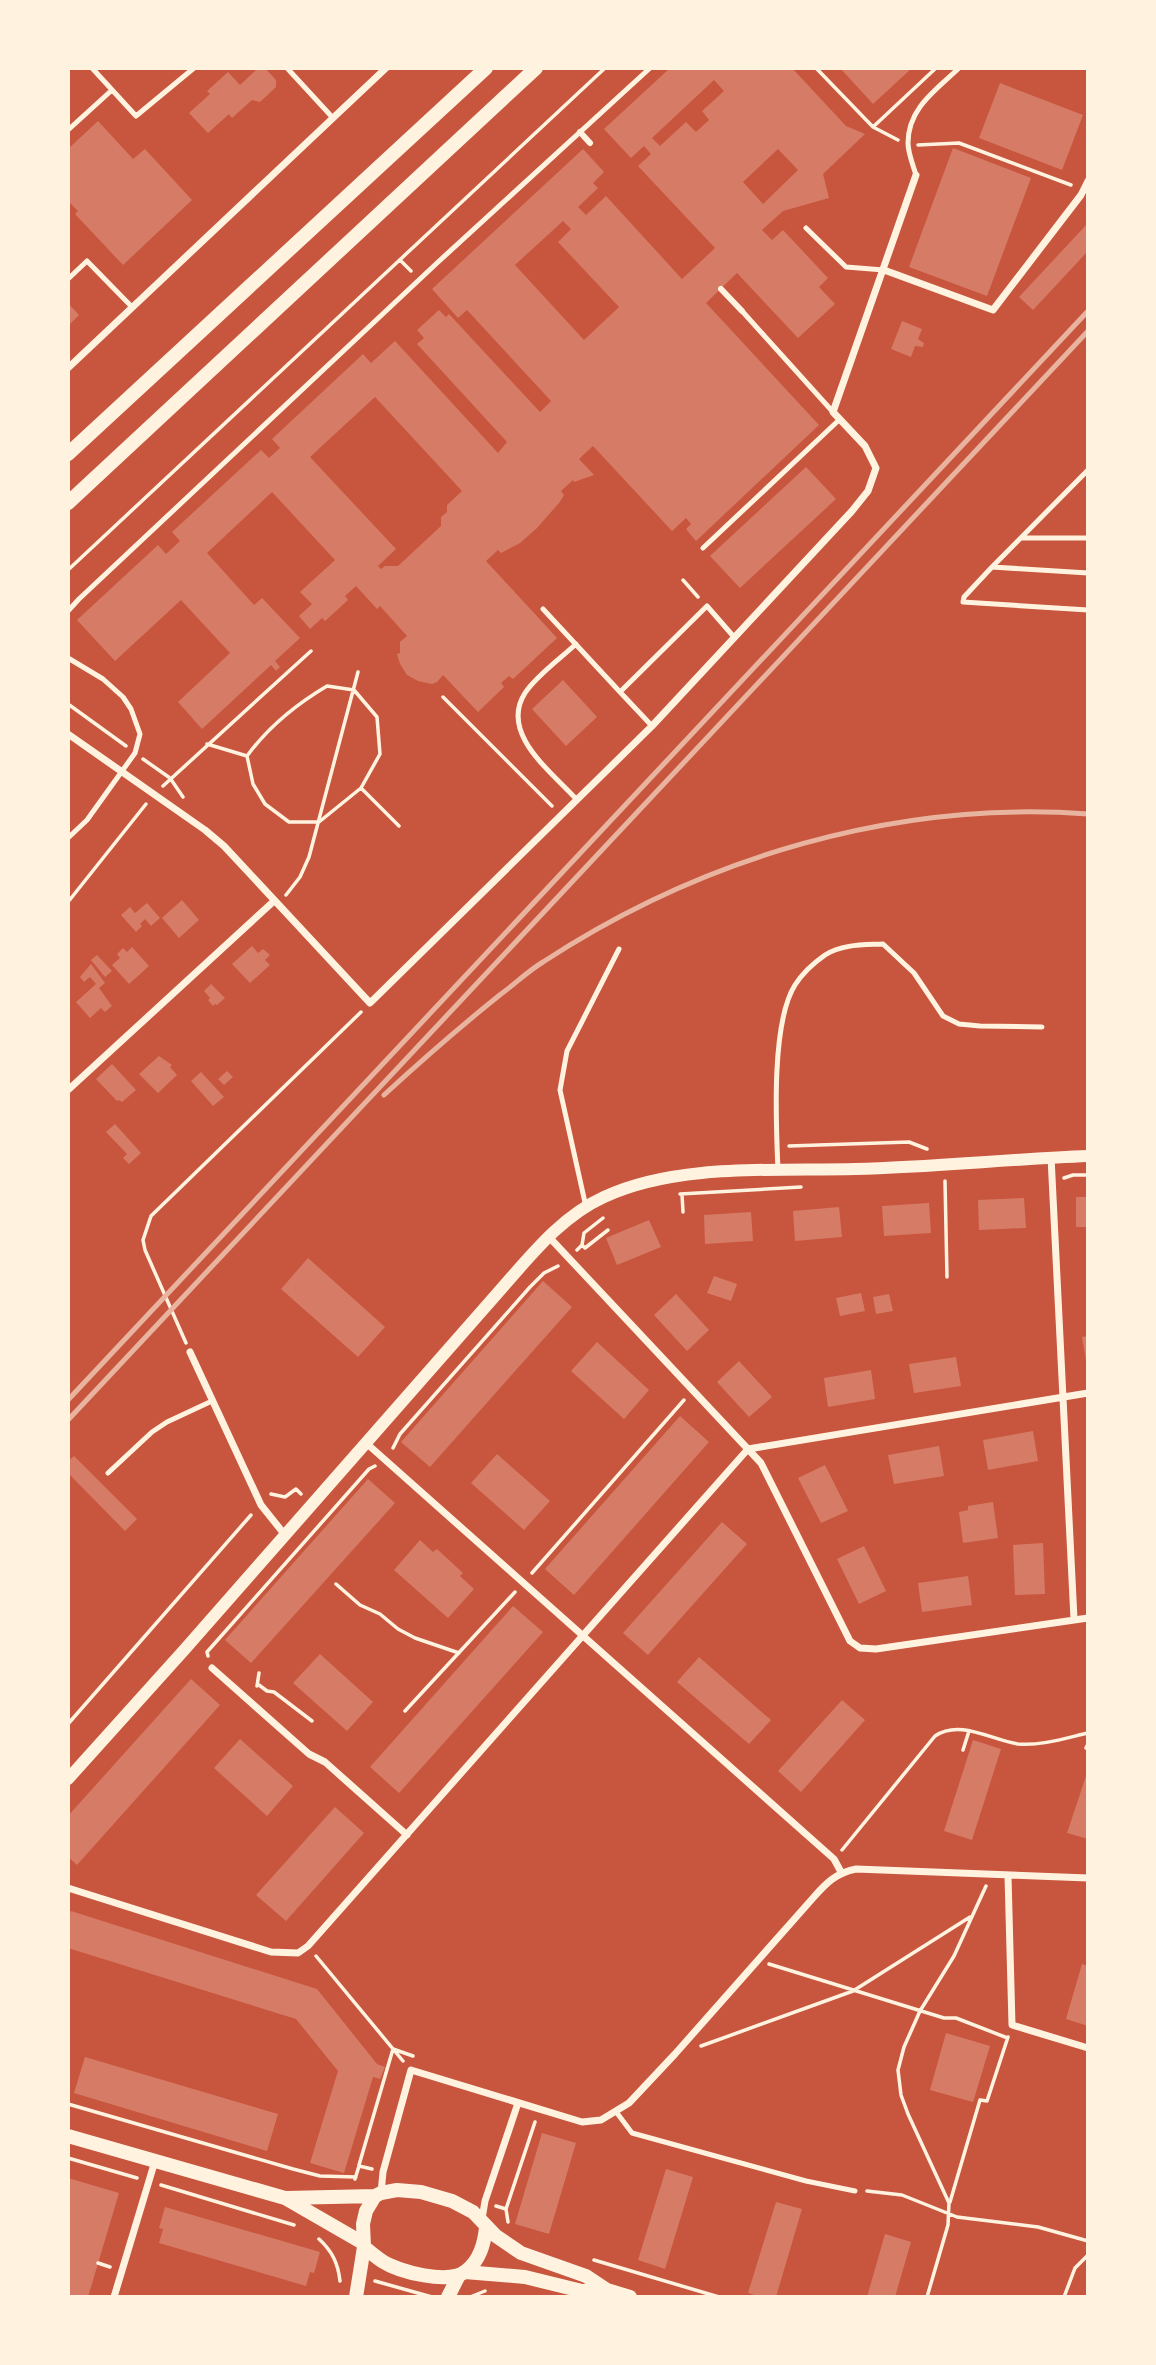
<svg xmlns="http://www.w3.org/2000/svg" width="1156" height="2365" font-family="'DM Sans',sans-serif">
	<style>
		.building { fill: #d67c66; fill-rule: evenodd }
		.lines { fill: none; stroke-linecap: round; stroke-linejoin: round }
		.path { stroke: #fff3e0; stroke-width: 3.5 }
		.service { stroke: #fff3e0; stroke-width: 5 }
		.pedestrian { stroke: #fff3e0; stroke-width: 6 }
		.minor { stroke: #fff3e0; stroke-width: 7 }
		.tertiary { stroke: #fff3e0; stroke-width: 12 }
		.secondary { stroke: #fff3e0; stroke-width: 14 }
		.rail { stroke: #e9b49f; stroke-width: 5 }
	</style>
	<rect width="100%" height="100%" fill="#c8553d"/>
	<!-- building -->
	<path class="building" d="M258 68H265L276 80V87L260 102 252 100 232 118 229 114 208 133 189 113 210 94 207 91 228 72 240 85Z
		M670 68H792L846 126 865 134 823 174 829 198 783 211 762 230 772 240 783 230 828 278 819 287 835 304 798 338 737 273 706 303 819 425 696 541 686 529 691 524 686 518 672 531 593 446 579 459 594 475 574 482 573 480 561 491 564 495 559 503 537 528 520 543 501 553 498 550 486 561 557 638 513 679 509 676 501 683 504 687 478 712 443 675 437 682 432 684 418 681 407 675 400 664 397 654 400 653V642L407 636 380 606 377 609 356 586 345 596 348 600 325 621 322 618 310 629 299 616 312 604 300 592 335 560 272 492 207 553 254 605 262 598 300 638 275 661 280 667 276 671 271 665 202 729 178 702 230 653 181 600 115 661 77 620 158 545 166 554 180 541 172 532 261 450 269 458 280 448 272 439 363 354 371 363 395 341 498 453 507 442 417 344 424 338 417 330 439 310 446 317 449 314 540 412 551 401 467 310 458 318 432 289 583 149 604 172 593 183 598 188 578 207 586 215 606 196 682 279 715 248 638 166 651 154 644 146 631 158 604 129ZM714 80 724 91 702 111 709 120 696 132 686 122 660 146 652 138ZM778 149 798 170 763 204 743 182ZM563 221 571 229 558 242 619 307 584 340 515 265ZM375 397 462 491 447 505V512L441 517V526L398 566H385L381 569 378 566 396 549 310 457Z
		M840 68H912L873 104Z
		M1000 83 1083 115 1062 170 979 138Z
		M98 121 133 159 145 149 192 200 123 265 75 214 78 211 68 201V149Z
		M953 148 1031 178 987 296 909 267Z
		M1088 223V251L1033 310 1019 297Z
		M68 303 79 315 68 326Z
		M902 321 922 329 918 339 924 343 923 347 915 346 911 357 891 349Z
		M806 467 836 499 740 588 710 556Z
		M563 680 597 717 566 746 532 709Z
		M182 900 199 920 179 938 162 918Z
		M147 903 160 918 151 926 145 919 140 924 142 926 136 932 121 915 130 907 135 913Z
		M252 946 258 953 263 949 270 955 265 960 270 965 250 983 232 964Z
		M132 947 149 966 129 984 112 965 120 958 117 954 123 948 127 952Z
		M97 955 112 971 105 977 91 960Z
		M91 964 105 983 99 988 112 1006 105 1012 101 1008 90 1018 76 1002 96 984 90 977 84 982 80 977Z
		M211 984 225 998 217 1005 215 1004 213 1006 208 1000 210 998 204 991Z
		M159 1056 172 1065 170 1067 177 1075 158 1093 139 1074Z
		M112 1064 136 1090 122 1102 119 1100 117 1101 96 1079Z
		M227 1071 233 1077 224 1085 218 1079Z
		M201 1072 224 1097 213 1106 191 1081Z
		M115 1124 141 1153 129 1164 123 1158 127 1154 106 1132Z
		M1076 1197H1088V1227H1076Z
		M1024 1198 1026 1228 979 1230 978 1200Z
		M929 1203 931 1233 884 1236 882 1206Z
		M839 1207 842 1237 795 1241 793 1211Z
		M751 1212 753 1241 705 1244 704 1215Z
		M649 1220 661 1247 617 1265 606 1238Z
		M308 1258 385 1327 358 1357 281 1289Z
		M714 1276 737 1284 731 1301 707 1293Z
		M543 1281 572 1307 430 1467 401 1442Z
		M861 1293 865 1311 840 1316 836 1298Z
		M676 1294 709 1330 687 1351 654 1315Z
		M889 1294 893 1311 876 1314 873 1297Z
		M1088 1336V1361H1086L1082 1337Z
		M597 1342 649 1390 624 1419 571 1371Z
		M956 1357 961 1386 914 1393 909 1364Z
		M739 1361 772 1397 749 1417 717 1382Z
		M871 1370 875 1399 828 1407 824 1378Z
		M680 1416 709 1442 574 1595 545 1569Z
		M1033 1431 1038 1461 988 1470 983 1440Z
		M939 1446 944 1476 894 1484 888 1455Z
		M497 1454 550 1501 524 1530 471 1483Z
		M74 1456 137 1519 125 1531 68 1473V1461Z
		M825 1465 848 1511 821 1523 798 1478Z
		M368 1479 395 1503 251 1663 225 1640Z
		M993 1502 998 1538 963 1543 959 1512 968 1510V1506Z
		M722 1522 747 1544 648 1655 623 1633Z
		M420 1540 433 1552 437 1549 463 1573 460 1576 474 1589 448 1618 394 1570Z
		M1043 1543 1045 1594 1015 1595 1013 1545Z
		M864 1546 886 1591 859 1604 837 1559Z
		M968 1576 972 1605 922 1612 918 1583Z
		M513 1606 543 1632 399 1793 370 1767Z
		M320 1654 373 1702 347 1731 293 1683Z
		M699 1657 771 1720 749 1744 677 1682Z
		M191 1679 220 1705 77 1865 68 1857V1816Z
		M842 1700 865 1720 801 1792 778 1771Z
		M240 1739 293 1786 267 1816 214 1768Z
		M973 1740 1001 1749 972 1840 944 1831Z
		M1088 1770V1839L1067 1833Z
		M335 1807 364 1833 286 1921 256 1895Z
		M71 1911 317 1989 377 2064 385 2067 380 2079 373 2077 344 2173 310 2163 338 2071 296 2019 68 1948V1918Z
		M1082 1964 1088 1966V2026L1066 2019Z
		M946 2033 990 2046 973 2102 930 2090Z
		M85 2057 278 2114 267 2151 74 2093Z
		M542 2133 576 2143 549 2234 515 2224Z
		M666 2169 693 2177 665 2269 638 2260Z
		M68 2178 119 2193 88 2297H68Z
		M776 2202 802 2209 776 2297H761L748 2293Z
		M165 2207 320 2252 314 2273 310 2272 306 2286 159 2243 163 2229 159 2228Z
		M885 2234 911 2242 895 2297H867Z"/>
	<g class="lines">
		<!-- path -->
		<path class="path" d="M816 68 873 127 898 140
			M873 127 936 68
			M918 145 959 143 1071 185
			M400 260 411 271
			M68 570 605 68
			M683 580 698 597
			M327 686 354 690 377 717 380 754 361 788 319 822H289L265 804 253 784 247 756C269 726 295 705 327 686Z
			M443 697 552 806
			M68 704 126 746
			M207 744 247 756
			M143 759 170 778 183 797
			M163 786 311 651
			M361 788 399 826
			M286 895 300 877 309 857 358 672
			M68 902 146 804
			M789 1146 909 1142 927 1149
			M1064 1178 1073 1175H1088
			M945 1181 947 1277
			M680 1194 801 1187
			M682 1194 683 1212
			M582 1245 585 1248 608 1230
			M577 1250 582 1245 584 1233 603 1218
			M186 1343 145 1250 143 1240 151 1216 361 1012
			M393 1448 400 1434 530 1287 544 1273 558 1266
			M271 1494 285 1497 296 1489 301 1494
			M532 1573 684 1400
			M336 1584 360 1605 380 1614 398 1629 415 1638 459 1653
			M208 1656 207 1652 369 1469 375 1466
			M259 1685 267 1691 274 1692 312 1721
			M257 1686 259 1673
			M405 1711 515 1592
			M68 1724 251 1515
			M1086 1748 1088 1744
			M963 1750 969 1731
			M842 1850 935 1736C960 1719 991 1740 1018 1744 1041 1746 1066 1738 1088 1733
			M316 1956 403 2061
			M769 1964 944 2018H956L1005 2037
			M701 2046 853 1991 970 1917
			M68 2104 293 2169 320 2176 356 2177
			M68 2158 137 2178
			M359 2165 393 2049 413 2056
			M355 2179 359 2166 372 2169
			M161 2185 294 2225
			M867 2191 902 2195 957 2217 1038 2227 1088 2241
			M950 2202 980 2100 987 2101 1008 2037
			M496 2206 506 2209 508 2222
			M506 2209 535 2122
			M319 2239C332 2251 338 2263 340 2281
			M594 2260 719 2297
			M98 2263 110 2267
			M375 2281 432 2297
			M470 2297 485 2291
			M927 2297 948 2225 949 2203 908 2114 901 2095 898 2070 904 2047 920 2011 954 1956 986 1886
			M1064 2297 1075 2268 1088 2255"/>
		<!-- service -->
		<path class="service" d="M92 68 136 116 194 68
			M287 68 333 118
			M68 130 112 90
			M916 175C913 165 908 153 908 143 908 108 936 90 959 68
			M806 228 846 267 884 270
			M68 279 87 261 132 307
			M742 311 833 412
			M1088 470 992 567 1088 573
			M1021 538H1088
			M703 548 840 419
			M992 567 964 597 963 602 1088 610
			M543 609 620 692
			M68 611 79 599 437 263 650 68
			M576 644C561 658 536 676 525 693 499 734 552 772 577 800
			M68 658 103 679 123 697 131 709 140 734 135 753 87 820 68 838
			M652 726 620 692 707 606 734 637
			M778 1170C776 1124 771 1023 795 985 802 974 815 962 825 955 842 944 864 945 883 944L914 973 943 1016 959 1024 980 1026 1042 1027
			M586 1207 560 1090 567 1051 619 949
			M108 1473 152 1432 167 1422 212 1401
			M617 2113 632 2133 806 2181 855 2191"/>
		<!-- pedestrian -->
		<path class="pedestrian" d="M580 132 590 143
			M721 289 742 311"/>
		<!-- minor -->
		<path class="minor" d="M884 270 993 310 1081 195 1088 181
			M68 368 386 68
			M68 734 205 830 224 846 370 1003 652 726 852 511 868 491 876 468 865 446 833 412 916 175
			M68 1090 274 901
			M1051 1157 1074 1619
			M549 1237 761 1463 850 1641 860 1648 876 1649 1088 1618
			M190 1352 261 1505 285 1535
			M365 1442 834 1859 841 1872
			M212 1668 309 1754 325 1762 407 1835
			M1008 1876 1012 2025 1088 2048
			M68 1888 271 1952 298 1953 308 1946 748 1449 1088 1393
			M381 2193 383 2172 411 2070 582 2122 601 2120 629 2103 675 2054 813 1898C826 1883 836 1873 856 1869L1088 1878
			M482 2219 485 2201 518 2103
			M114 2297 155 2161"/>
		<!-- tertiary -->
		<path class="tertiary" d="M68 1779 185 1649 502 1288C532 1254 562 1216 604 1197 676 1163 776 1171 855 1169 933 1167 1010 1159 1088 1156"/>
		<!-- secondary -->
		<path class="secondary" d="M68 454 486 68
			M68 503 536 68
			M68 2136 285 2198 363 2243
			M286 2198 375 2196
			M486 2228C484 2244 480 2260 466 2271 449 2285 399 2272 382 2261 376 2257 370 2252 364 2247L363 2224 366 2211 375 2196 381 2193 397 2190 421 2192 452 2201 473 2212 496 2236 521 2253 586 2276 607 2290 630 2297
			M465 2272 525 2277 582 2291 607 2290
			M356 2297 364 2247
			M448 2297 459 2275"/>
		<!-- rail -->
		<path class="rail" d="M384 1095C422 1060 461 1026 501 994 515 984 528 971 543 962 703 857 896 800 1088 814
			M68 1400 1088 311
			M68 1420 1088 331"/>
	</g>
	<!-- border -->
	<rect width="1156" height="2365" fill="none" stroke="#fff3e0" stroke-width="140"/>
</svg>
